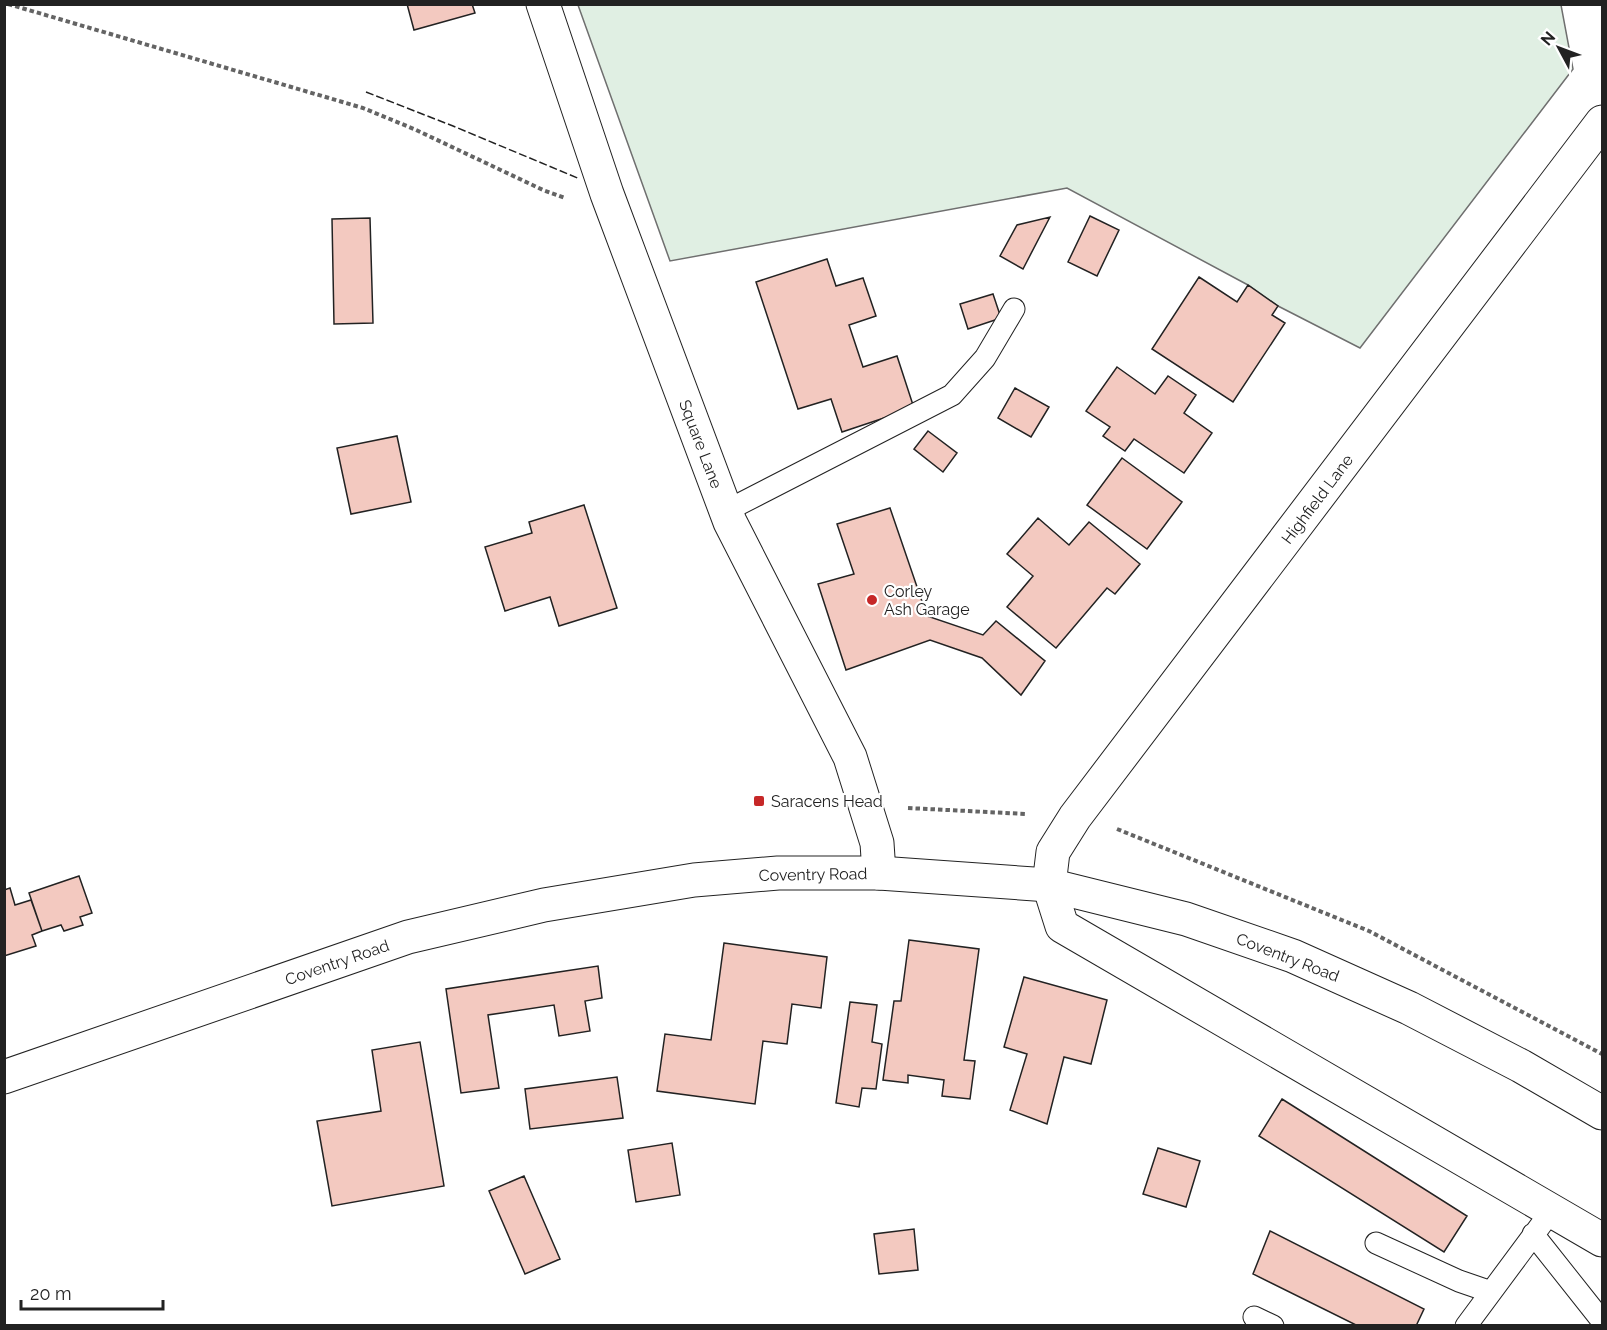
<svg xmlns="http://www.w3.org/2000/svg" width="1607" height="1330" font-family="Raleway,sans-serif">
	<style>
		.green { fill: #e0efe3; stroke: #6f6f6f; stroke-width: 1.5 }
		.building { fill: #f3c9c0; stroke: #222; stroke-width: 1.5 }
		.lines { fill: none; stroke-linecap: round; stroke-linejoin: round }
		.service-casing { stroke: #222; stroke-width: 23 }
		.minor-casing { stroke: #222; stroke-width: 35 }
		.tertiary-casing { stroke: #222; stroke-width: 35 }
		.secondary-casing { stroke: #222; stroke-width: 35 }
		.path { stroke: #646464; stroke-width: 4; stroke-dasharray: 4.5 3; stroke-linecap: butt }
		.service { stroke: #fff; stroke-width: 21 }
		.minor { stroke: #fff; stroke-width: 33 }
		.tertiary { stroke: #fff; stroke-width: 33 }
		.secondary { stroke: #fff; stroke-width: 33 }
		.fence { stroke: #222; stroke-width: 1.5; stroke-dasharray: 8 3; stroke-linecap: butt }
		.poi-dot { fill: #c62828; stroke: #fff; stroke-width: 2 }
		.labels { text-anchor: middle; stroke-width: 4.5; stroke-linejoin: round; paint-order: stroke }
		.street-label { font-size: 16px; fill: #222; stroke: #fff }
		.poi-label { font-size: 16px; fill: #222; stroke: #fff; text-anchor: start }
	</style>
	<rect width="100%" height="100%" fill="#fff"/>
	<!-- green -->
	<path class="green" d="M578 5H1561L1573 69 1360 348 1278 306 1248 285 1067 188 670 261Z"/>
	<!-- building -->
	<path class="building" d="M407 4H472L475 13 414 30Z
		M1090 216 1119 230 1097 276 1068 262Z
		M1050 217 1023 269 1000 256 1017 225Z
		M370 218 373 323 334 324 332 219Z
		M827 259 836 286 863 278 876 316 849 325 863 367 897 356 914 408 842 432 831 399 798 409 756 282Z
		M1199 277 1237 302 1248 285 1278 306 1272 315 1285 323 1233 402 1152 349Z
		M993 294 1001 318 968 329 960 304Z
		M1117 367 1155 394 1168 376 1196 395 1184 413 1212 433 1184 473 1134 439 1125 451 1103 436 1110 427 1086 411Z
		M1015 388 1049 407 1031 437 998 418Z
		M928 431 957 453 943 472 914 449Z
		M397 436 411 502 351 514 337 448Z
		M1122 458 1182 502 1147 549 1087 505Z
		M584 505 617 608 559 626 550 597 505 611 485 547 532 533 529 522Z
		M890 508 927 616 983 635 996 621 1045 661 1021 695 982 658 930 640 846 670 818 584 854 574 837 524Z
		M1038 518 1069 545 1089 522 1140 564 1115 594 1107 588 1056 648 1007 607 1033 576 1007 554Z
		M79 876 92 913 80 917 83 925 64 931 61 925 42 931 29 893Z
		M10 888 15 905 31 900 42 931 32 935 36 946 4 956V890Z
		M909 940 979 949 964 1060 975 1061 970 1099 942 1096 944 1080 908 1075V1083L883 1080 894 1001H901Z
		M724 943 827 957 821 1008 792 1004 787 1044 763 1041 755 1104 657 1091 665 1034 711 1040Z
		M598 966 602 998 585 1001 590 1031 559 1036 554 1005 488 1015 499 1088 461 1093 446 989Z
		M1024 977 1107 1000 1091 1064 1064 1057 1047 1124 1010 1110 1027 1054 1004 1047Z
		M850 1002 877 1005 872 1042 882 1044 876 1089 862 1088 859 1107 836 1103Z
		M420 1042 444 1186 332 1206 317 1121 381 1111 372 1050Z
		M617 1077 623 1118 530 1129 525 1089Z
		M1282 1099 1467 1216 1444 1252 1259 1136Z
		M672 1143 680 1195 636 1202 628 1150Z
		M1158 1148 1200 1161 1186 1207 1143 1194Z
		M524 1176 560 1259 525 1274 489 1191Z
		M914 1229 918 1270 879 1274 874 1234Z
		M1270 1231 1424 1309 1416 1326H1358L1253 1274Z"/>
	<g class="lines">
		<!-- service casing -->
		<g class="service-casing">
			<path id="service" d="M726 511 952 395 985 358 1014 309
				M1533 1234 1602 1321
				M1376 1243 1459 1281 1491 1292
				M1254 1317 1273 1326
				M1466 1326 1552 1210"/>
		</g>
		<!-- minor casing -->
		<g class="minor-casing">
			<path id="minor" d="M543 4 607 194 730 522 850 757 877 843 879 873
				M1049 885 1062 926 1602 1240"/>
		</g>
		<!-- tertiary casing -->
		<g class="tertiary-casing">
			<path id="tertiary" d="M1049 885 1053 852 1075 817 1602 122"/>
		</g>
		<!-- secondary casing -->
		<g class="secondary-casing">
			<path id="secondary" d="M4 1077 408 937 544 905 694 880 778 873H879L1049 885 1186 919 1293 956 1409 1008 1521 1066 1602 1113"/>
		</g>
		<!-- path -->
		<path class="path" d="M8 4 363 108 414 129 543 190 565 198
			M908 808 1027 814
			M1117 829 1369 931 1602 1054"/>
		<!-- service -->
		<use href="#service" class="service"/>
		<!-- minor -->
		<use href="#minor" class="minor"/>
		<!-- tertiary -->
		<use href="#tertiary" class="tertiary"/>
		<!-- secondary -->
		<use href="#secondary" class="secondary"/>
		<!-- fence -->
		<path class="fence" d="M366 92 453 126 580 179"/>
	</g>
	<!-- markers -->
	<g class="poi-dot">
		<circle cx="872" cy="600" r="6"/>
		<rect x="753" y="795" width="12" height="12" rx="3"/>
	</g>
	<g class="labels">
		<!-- street labels -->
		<g class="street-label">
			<text transform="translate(701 444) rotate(69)" y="6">Square Lane</text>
			<text transform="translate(1317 499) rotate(-53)" y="6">Highfield Lane</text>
			<text transform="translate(813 874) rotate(-1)" y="6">Coventry Road</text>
			<text transform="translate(1288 957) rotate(21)" y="6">Coventry Road</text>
			<text transform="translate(337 962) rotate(-19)" y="6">Coventry Road</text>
		</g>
		<!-- poi labels -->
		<g class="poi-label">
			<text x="884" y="597">Corley<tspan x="884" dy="18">Ash Garage</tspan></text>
			<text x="771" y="807">Saracens Head</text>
		</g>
	</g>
	<!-- border -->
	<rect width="1607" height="1330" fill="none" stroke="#222222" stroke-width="12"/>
	<!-- north arrow -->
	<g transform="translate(1559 48) rotate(311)" stroke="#ffffff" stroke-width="4.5" paint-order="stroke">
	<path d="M0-4.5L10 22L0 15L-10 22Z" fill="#222222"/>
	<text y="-9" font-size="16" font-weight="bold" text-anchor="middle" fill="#222222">N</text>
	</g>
	<!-- scale -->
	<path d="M21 1300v9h142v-9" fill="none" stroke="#222222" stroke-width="3"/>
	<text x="30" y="1300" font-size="18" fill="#222222" stroke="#ffffff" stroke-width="4.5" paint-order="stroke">20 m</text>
</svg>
